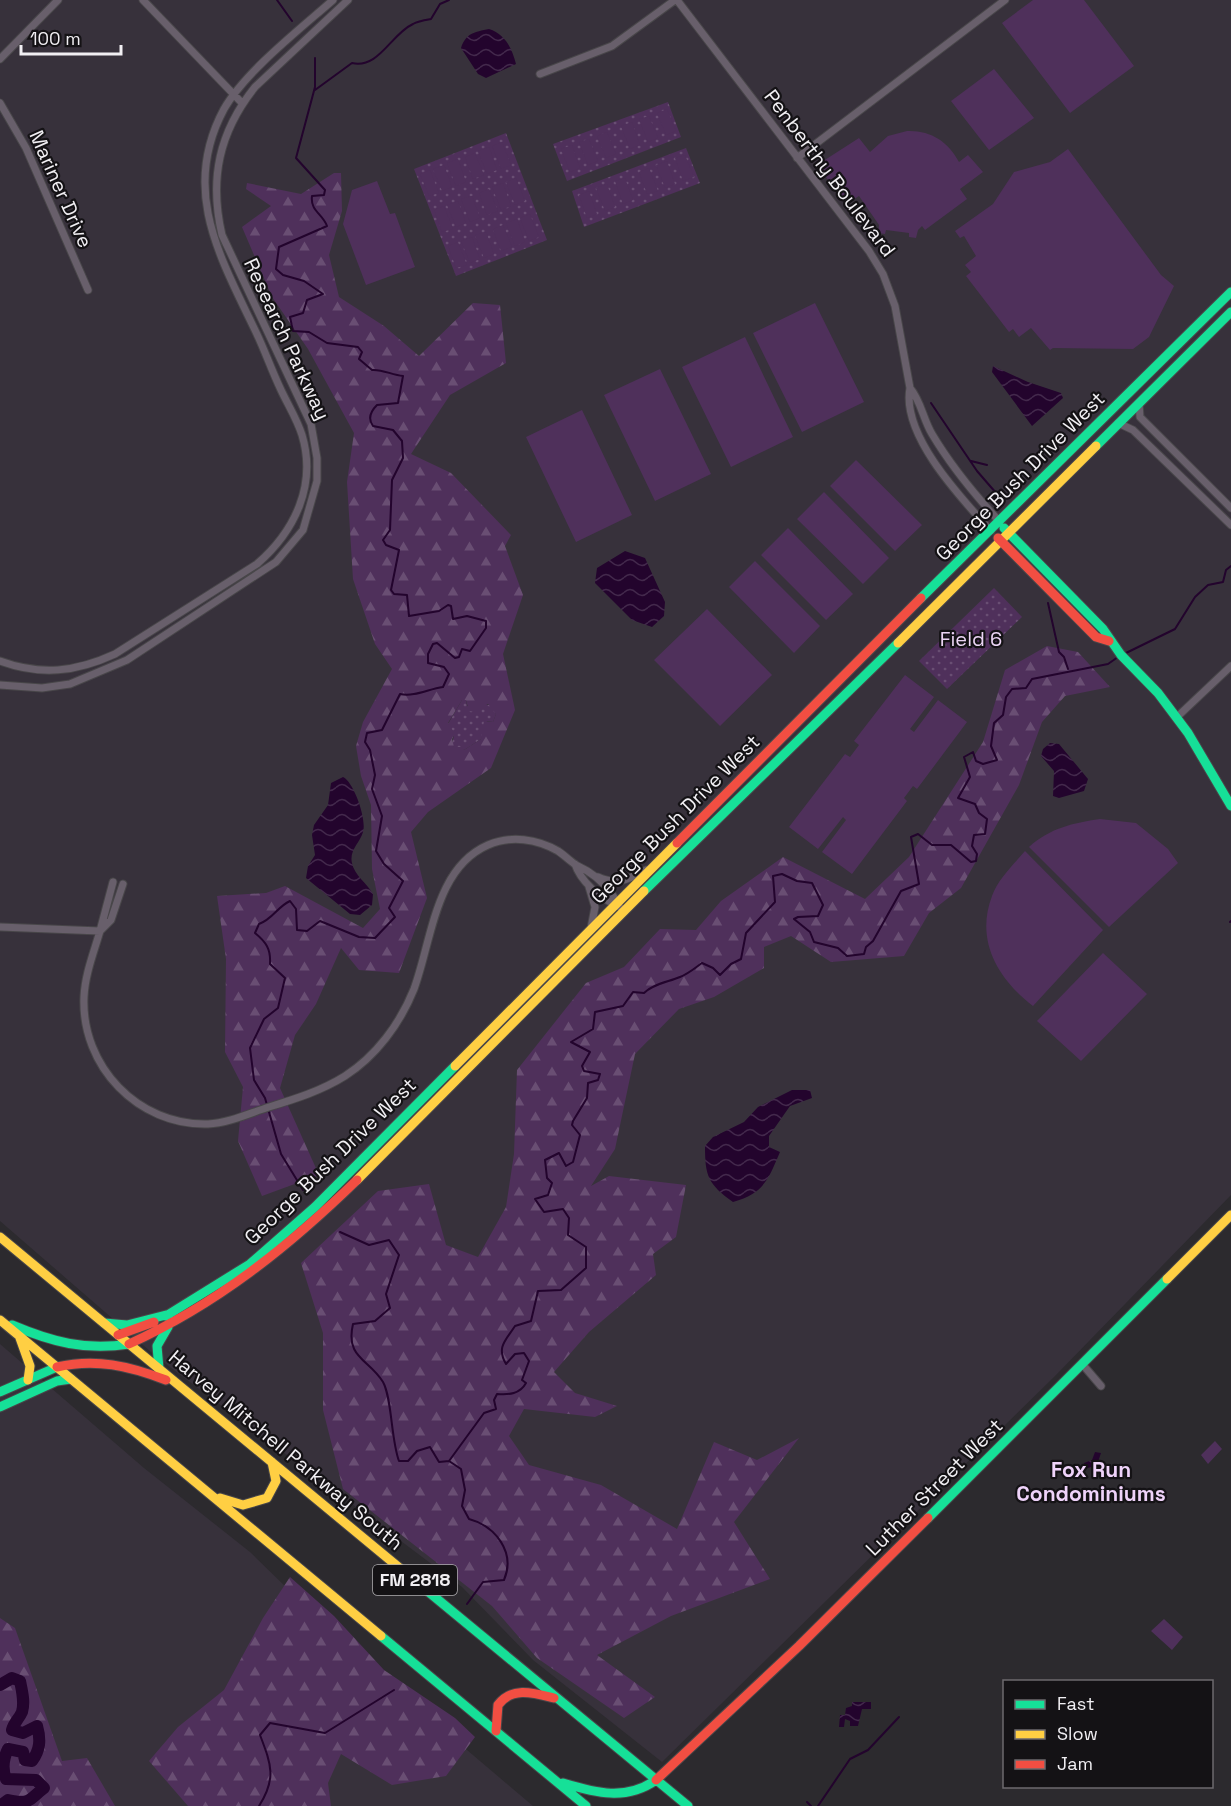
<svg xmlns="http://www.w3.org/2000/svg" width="1231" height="1806" font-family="'Space Grotesk',sans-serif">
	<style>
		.built { fill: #37313b }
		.grass { fill: url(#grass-dots) }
		.forest { fill: url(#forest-firs); fill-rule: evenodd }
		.pitch { fill: #4f305b }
		.water { fill: url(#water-waves) }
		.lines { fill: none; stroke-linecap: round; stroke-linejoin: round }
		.stream { stroke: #23042d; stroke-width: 2 }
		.river { stroke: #23042d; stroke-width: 12 }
		.street-casing { stroke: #484649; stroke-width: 9 }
		.fast-casing { stroke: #484649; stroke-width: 11 }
		.slow-casing { stroke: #484649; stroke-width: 11 }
		.jam-casing { stroke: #484649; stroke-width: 11 }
		.street { stroke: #685f6b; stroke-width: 7 }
		.fast { stroke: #16e098; stroke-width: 9 }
		.slow { stroke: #ffcf43; stroke-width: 9 }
		.jam { stroke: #f24e42; stroke-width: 9 }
		.labels { text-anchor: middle; stroke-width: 4.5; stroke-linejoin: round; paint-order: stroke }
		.shield { fill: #141215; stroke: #afadb0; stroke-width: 1.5 }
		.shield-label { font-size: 18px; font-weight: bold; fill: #f1eff3 }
		.street-label { font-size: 20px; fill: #f1eff3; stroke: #141215 }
		.park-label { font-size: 20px; fill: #ebd4f4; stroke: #141215 }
		.neighbourhood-label { font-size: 21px; font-weight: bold; fill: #efd3fa; stroke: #141215 }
	</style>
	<defs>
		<pattern id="grass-dots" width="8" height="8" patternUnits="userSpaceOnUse" patternTransform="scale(1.5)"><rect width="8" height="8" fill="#4f305b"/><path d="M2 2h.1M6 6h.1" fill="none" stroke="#694e73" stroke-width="1.8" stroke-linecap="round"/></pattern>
		<pattern id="forest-firs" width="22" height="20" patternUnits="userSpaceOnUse" patternTransform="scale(1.5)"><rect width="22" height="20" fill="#4f305b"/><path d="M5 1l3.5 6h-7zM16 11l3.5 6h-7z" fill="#694e73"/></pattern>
		<pattern id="water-waves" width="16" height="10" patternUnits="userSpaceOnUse" patternTransform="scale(1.5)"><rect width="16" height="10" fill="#23042d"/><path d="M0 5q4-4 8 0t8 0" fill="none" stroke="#43294c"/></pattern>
	</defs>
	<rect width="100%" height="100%" fill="#2c2a2e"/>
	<!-- built -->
	<path class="built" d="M0 0H1231V1195L1056 1375 662 1762 533 1660 462 1587 158 1358 0 1221Z
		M0 1344 144 1468 250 1552 361 1660 533 1806H0Z"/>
	<!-- grass -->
	<path class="grass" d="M668 102 681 137 567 181 553 144Z
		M506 133 547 240 456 276 414 169Z
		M686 148 700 183 584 227 572 191Z
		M994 588 1022 617 947 689 919 661Z
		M462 700H466L467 706 479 709 484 705H492L496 714 493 722 487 721 483 728 484 733 481 739 464 750 454 747 452 744 454 736 448 724Z"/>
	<!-- forest -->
	<path class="forest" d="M334 173H341L342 211 329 255 339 297 384 326 419 356 473 303 500 305 506 363 450 395 411 454 451 473 511 535 505 546 523 595 503 654 515 710 491 768 428 812 411 832 427 898 399 973 359 970 341 948 316 1004 295 1035 280 1088 319 1175 262 1196 238 1141 243 1087 225 1052 226 959 217 896 266 893 285 886 363 928 380 909 372 869 371 805 361 776 356 746 363 722 392 669 375 644 353 579 347 482 354 433 308 349 272 297 242 227 271 206 246 189 247 183 301 194ZM462 700H466L469 711 475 712 488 704 496 714 493 722 484 721 481 739 464 750 461 747H454L452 739 455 734 448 723Z
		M1047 646 1078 652 1110 687 1065 696 1042 722 1019 785 961 888 929 913 904 956 831 962 791 936 764 947V968L714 997 679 1009 635 1054 615 1149 591 1186 609 1176 686 1185 676 1237 653 1254 656 1275 589 1332 554 1372 575 1393 617 1406 595 1417 524 1409 509 1436 529 1465 601 1485 677 1529 714 1442 757 1460 799 1438 734 1522 770 1579 671 1616 597 1655 655 1697 624 1718 537 1658 492 1606 343 1489 323 1410V1333L301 1263 378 1191 429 1184 446 1245 478 1257 506 1207 514 1154 517 1070 586 983 624 967 660 929 696 930 721 901 783 857 865 899 909 857 983 742 1005 670Z
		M290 1577 334 1616 384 1670 455 1718 475 1737 446 1776 392 1785 341 1754 328 1783 331 1806H188L149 1761 178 1727 224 1690 263 1618Z
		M0 1618 15 1628 62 1761 87 1758 115 1806H0Z"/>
	<!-- pitch -->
	<path class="pitch" d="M1033 0H1084L1134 66 1070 113 1002 23Z
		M994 69 1034 118 989 150 951 101Z
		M667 109 676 131 666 135 657 113Z
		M649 116 658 138 648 142 639 119Z
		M632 122 640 145 630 149 621 126Z
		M907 131C930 130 948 141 959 162L968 155 983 172 960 189 967 199 925 230 922 226 918 230 916 238 909 237V233L886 230 885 234 878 233 879 225 859 196 846 204 817 165 859 138 870 152 888 136Z
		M607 132 616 154 606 158 597 136Z
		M589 139 598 161 588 165 579 142Z
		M502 142 511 165 501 169 492 146Z
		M572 145 580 168 570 172 561 149Z
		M489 147 497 170 487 174 478 151Z
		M1068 149 1161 275 1174 286 1149 337 1133 349 1053 348 1050 350 1031 328 1019 337 1013 329 1009 332 966 276 971 272 965 265 976 256 964 236 960 238 955 231 993 204 1014 172 1050 162Z
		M475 153 484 175 473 179 465 157Z
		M685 155 694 177 683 181 675 158Z
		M458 159 466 182 456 186 447 163Z
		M667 161 675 184 665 188 656 165Z
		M444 165 452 187 442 191 433 169Z
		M649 168 658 191 647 194 639 172Z
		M430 170 439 193 429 196 420 174Z
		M516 178 525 201 515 205 506 182Z
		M625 178 633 200 623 204 615 181Z
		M377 181 390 214 395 213 415 267 366 285 343 224 352 190Z
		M503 183 511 206 501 210 492 187Z
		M607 184 615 207 605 211 596 188Z
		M489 189 498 211 487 215 479 193Z
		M589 191 597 214 587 218 579 195Z
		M472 196 480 218 470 222 461 199Z
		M458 201 466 223 456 227 447 205Z
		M444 206 453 229 442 232 434 210Z
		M530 214 539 237 529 241 520 218Z
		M517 219 525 242 515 246 506 223Z
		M503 225 512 247 501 251 493 229Z
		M486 232 494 254 484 258 475 235Z
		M472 237 480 259 470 263 461 241Z
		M458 242 467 265 456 268 448 246Z
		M815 303 864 402 802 432 753 333Z
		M745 337 793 437 731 467 682 367Z
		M660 369 711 474 655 501 604 395Z
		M582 410 632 515 576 542 526 437Z
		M856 460 922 525 895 551 830 486Z
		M824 492 889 558 863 584 797 519Z
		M788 528 853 594 826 620 761 555Z
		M755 561 820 626 794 653 729 587Z
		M707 609 772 675 720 726 654 660Z
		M905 675 934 697 910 729 914 732 938 700 967 722 917 789 913 786 904 798 907 801 852 874 822 852 846 820 843 817 818 849 789 827 845 754 850 757 859 745 854 741Z
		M1100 819 1136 823 1168 849 1178 863 1109 927 1029 847C1050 828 1073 823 1100 819Z
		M1025 851 1103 930 1033 1006C998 979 975 941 992 896 998 879 1013 865 1025 851Z
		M1103 953 1147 994 1081 1061 1037 1021Z
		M1215 1441 1222 1449 1208 1464 1201 1455Z
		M1164 1619 1183 1637 1172 1650 1151 1631Z"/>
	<!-- water -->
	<path class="water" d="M489 29C505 34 512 48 516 64L486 78 478 74 461 48C466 33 474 32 489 29Z
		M993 366 1028 382 1061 393 1063 398 1032 426 992 372Z
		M625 551 645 558 665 602 664 616 652 627 632 620 595 583 597 568Z
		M1050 743 1059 744 1088 779 1084 791 1059 798 1053 796 1054 771 1041 756 1043 749Z
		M343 777C354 782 367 820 363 832 360 843 349 850 352 863 354 875 367 883 373 894L372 905 360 915 350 914 306 878 308 866 315 855 312 835 314 825 328 805 331 783Z
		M792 1090H810L812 1098 790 1106 769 1136V1147L780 1152C768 1180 764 1193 733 1202 708 1184 705 1176 705 1146L713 1137 744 1122 758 1107Z
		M1095 1452 1101 1453 1098 1462 1105 1466 1104 1473 1097 1472 1094 1466 1085 1469 1084 1463 1092 1460Z
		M852 1702H871V1709H862L858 1726H850V1721L845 1719 844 1727H839L840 1715H845L846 1708 852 1706Z"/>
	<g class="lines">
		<!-- stream -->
		<path class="stream" d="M277 0 292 21
			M315 90 352 63C379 69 391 34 413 24 418 21 425 20 431 19L440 4 449 0
			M931 403 977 471 1003 501
			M971 461 987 465
			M1048 603 1059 652 1064 657 1068 669
			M1126 653 1175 629 1195 597 1208 585 1223 582 1226 570 1231 566
			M1230 922 1231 921
			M303 1190 281 1154 265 1098 254 1080 250 1048 264 1019 278 1008 285 978 270 964C271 949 266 942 255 933L259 924C273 919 277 907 290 901L296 909 297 930 307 931 320 921 359 937 375 938 395 917 389 908 403 881 384 864 376 851 382 816 372 789 375 775 370 750 365 742 367 733 382 730 400 694C415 697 428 689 443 687L449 674 444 667 428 663V654L433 644 437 643 455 658 459 657 462 649 470 651 486 628V621L467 616 453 619 451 606 448 605 439 611 409 616 407 595 394 594 391 590 399 550 386 545 383 540 390 530 392 480 403 458 402 441 393 430 373 426C367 418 371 411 377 405L398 403 403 376C392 375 382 369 372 370L359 359 362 352 358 347 327 343 309 332 293 331 290 317 303 313 307 300 323 294 304 281 283 275 276 269 279 247 327 226C323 214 310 211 312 196L324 195 325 190 296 158 315 87V58
			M340 1232 369 1245 389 1240 399 1255 386 1294 390 1308 375 1321 353 1324C345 1358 369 1359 383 1382 392 1398 391 1440 399 1461H408L417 1451 430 1447 439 1462 449 1461
			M467 1604 483 1582 504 1580C516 1552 495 1526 469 1519L462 1506 465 1490 461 1469 449 1461 484 1413 496 1409 494 1400 497 1394C509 1395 520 1394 526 1383L522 1380 529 1361 524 1353 515 1354 506 1364C496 1347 506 1340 515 1326L531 1321 538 1291 561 1290 586 1268V1247L568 1235 569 1218 563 1209 544 1212 535 1199 548 1195 552 1183 547 1178 545 1160 559 1153 566 1166 573 1162 580 1135 572 1125 573 1121 587 1098 588 1083 598 1080 600 1074 584 1071 582 1066 590 1052 571 1042 593 1029 595 1012 623 1006 633 992 644 993C653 984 668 982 680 977 688 974 695 968 702 963L713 968 720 975 731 964 741 959 746 933 775 902 773 876 782 874 797 881 812 883 823 905 818 916 798 917 794 919 810 932 814 942 838 948 847 956 864 954 866 947 873 941 901 891 919 884 911 837 918 834 932 845H951L971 862 976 861 977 854 972 846 974 835 985 834 987 819 979 813 975 804 958 798 970 777 964 757 973 752 976 761 983 764 997 760 991 746 994 723 1003 715 1006 697 1012 689 1026 688 1032 679 1108 664 1118 657
			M807 1802 811 1806
			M259 1806C277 1778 271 1764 260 1735L270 1723 325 1733 394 1690
			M818 1806 850 1759 868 1750 899 1717"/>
		<!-- river -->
		<path class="river" d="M0 1685 12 1678 20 1681C22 1691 25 1702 22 1712 19 1719 14 1722 12 1730L23 1733 37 1726C41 1740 40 1750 32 1761L25 1760 23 1752 8 1749C3 1759 2 1769 6 1779L36 1780 44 1788C28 1800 31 1805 8 1800L0 1806"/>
		<!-- street casing -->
		<g class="street-casing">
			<path id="street" d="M143 0 242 103
				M677 0 869 251 883 274 895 306 910 388C901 435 961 498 991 531
				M0 59 58 0
				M540 74 612 46 675 0
				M0 103 26 148 88 290
				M797 158 1005 0
				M910 388C921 401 923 419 932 434 951 466 974 494 1000 522
				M1139 403 1140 417 1231 508
				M1118 423 1133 430 1231 525
				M0 661C41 676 76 672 115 654L257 564C295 531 317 485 302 435 297 419 288 405 281 390 271 369 264 348 254 328 219 255 181 189 224 109 245 72 300 29 333 0
				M0 685 42 688 70 684 127 660 276 562 303 530 317 481V458L311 424 222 235C209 179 219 132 255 87L348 0
				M1177 717 1231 666
				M575 864C580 880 600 899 615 904
				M598 877C617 886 629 879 646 870
				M113 882 100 931 111 920 123 884
				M589 887 595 907 591 928
				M0 927 100 931C94 952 85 974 84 997 81 1066 138 1126 208 1124 229 1123 250 1113 269 1107 295 1099 321 1091 345 1076 376 1056 400 1024 414 989 432 940 435 868 488 845 511 835 537 839 558 851 564 855 570 861 576 865 589 871 602 880 611 893 616 899 617 905 623 911
				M1083 1365 1101 1386"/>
		</g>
		<!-- fast casing -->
		<g class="fast-casing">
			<path id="fast" d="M1096 446 1231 312
				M1004 528 1103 629 1121 655 1158 693 1188 733 1231 806
				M921 598 1231 292
				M644 891 898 643
				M166 1316 250 1264 315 1207 455 1066
				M104 1323 127 1325 170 1314
				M12 1325C52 1342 86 1351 129 1344
				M159 1369 157 1346 168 1327
				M0 1392 57 1367
				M0 1407 57 1381 71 1379
				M928 1518 1167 1279
				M402 1570 688 1806
				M381 1636 586 1806
				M563 1783C596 1793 626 1801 656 1780"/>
		</g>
		<!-- slow casing -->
		<g class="slow-casing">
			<path id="slow" d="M898 643 1096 446
				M455 1066 677 843
				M357 1180 644 891
				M0 1237 402 1570
				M1167 1279 1231 1215
				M0 1320 381 1636
				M20 1338 30 1366 28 1380
				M220 1498 243 1505 267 1498 276 1481 272 1462"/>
		</g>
		<!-- jam casing -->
		<g class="jam-casing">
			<path id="jam" d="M998 538 1096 637 1109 641
				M677 843 921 598
				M118 1335 154 1322
				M129 1344C217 1304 288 1247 357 1180
				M57 1367C96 1358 129 1366 166 1380
				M496 1731 498 1705C512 1686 534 1693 554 1698
				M656 1780 799 1646 928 1518"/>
		</g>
		<!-- street -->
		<use href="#street" class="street"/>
		<!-- fast -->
		<use href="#fast" class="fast"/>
		<!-- slow -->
		<use href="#slow" class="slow"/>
		<!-- jam -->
		<use href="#jam" class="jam"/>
	</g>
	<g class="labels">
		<!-- shield labels -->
		<rect class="shield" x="373" y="1565" width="84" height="30" rx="4.5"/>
		<g class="shield-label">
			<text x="415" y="1586">FM 2818</text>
		</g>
		<!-- street labels -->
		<g class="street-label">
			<text transform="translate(830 173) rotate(53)" y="7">Penberthy Boulevard</text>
			<text transform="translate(61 189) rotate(66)" y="7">Mariner Drive</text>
			<text transform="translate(287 339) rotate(65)" y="7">Research Parkway</text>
			<text transform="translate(1020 476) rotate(-45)" y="7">George Bush Drive West</text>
			<text transform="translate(675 819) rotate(-45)" y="7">George Bush Drive West</text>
			<text transform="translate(330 1161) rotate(-44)" y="7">George Bush Drive West</text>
			<text transform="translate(286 1450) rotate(40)" y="7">Harvey Mitchell Parkway South</text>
			<text transform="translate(934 1487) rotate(-45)" y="7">Luther Street West</text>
		</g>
		<!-- park labels -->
		<g class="park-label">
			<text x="971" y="646">Field 6</text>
		</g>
		<!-- neighbourhood labels -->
		<g class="neighbourhood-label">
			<text x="1091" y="1477">Fox Run<tspan x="1091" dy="24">Condominiums</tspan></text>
		</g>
	</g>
	<!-- legend -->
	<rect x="1003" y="1680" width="210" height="108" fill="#141215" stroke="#6c6a6e" stroke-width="1.5"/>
	<rect x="1015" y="1700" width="30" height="9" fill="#16e098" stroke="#6c6a6e" stroke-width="1.5"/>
	<text x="1057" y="1710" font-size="18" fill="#f1eff3">Fast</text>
	<rect x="1015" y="1730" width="30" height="9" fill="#ffcf43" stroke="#6c6a6e" stroke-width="1.5"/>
	<text x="1057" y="1740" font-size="18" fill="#f1eff3">Slow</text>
	<rect x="1015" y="1760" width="30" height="9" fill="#f24e42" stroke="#6c6a6e" stroke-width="1.5"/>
	<text x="1057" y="1770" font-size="18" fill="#f1eff3">Jam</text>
	<!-- scale -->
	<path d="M21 45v9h100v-9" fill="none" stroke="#f1eff3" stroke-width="3"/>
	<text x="30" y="45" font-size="18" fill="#f1eff3" stroke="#141215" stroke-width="4.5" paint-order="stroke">100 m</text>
</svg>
